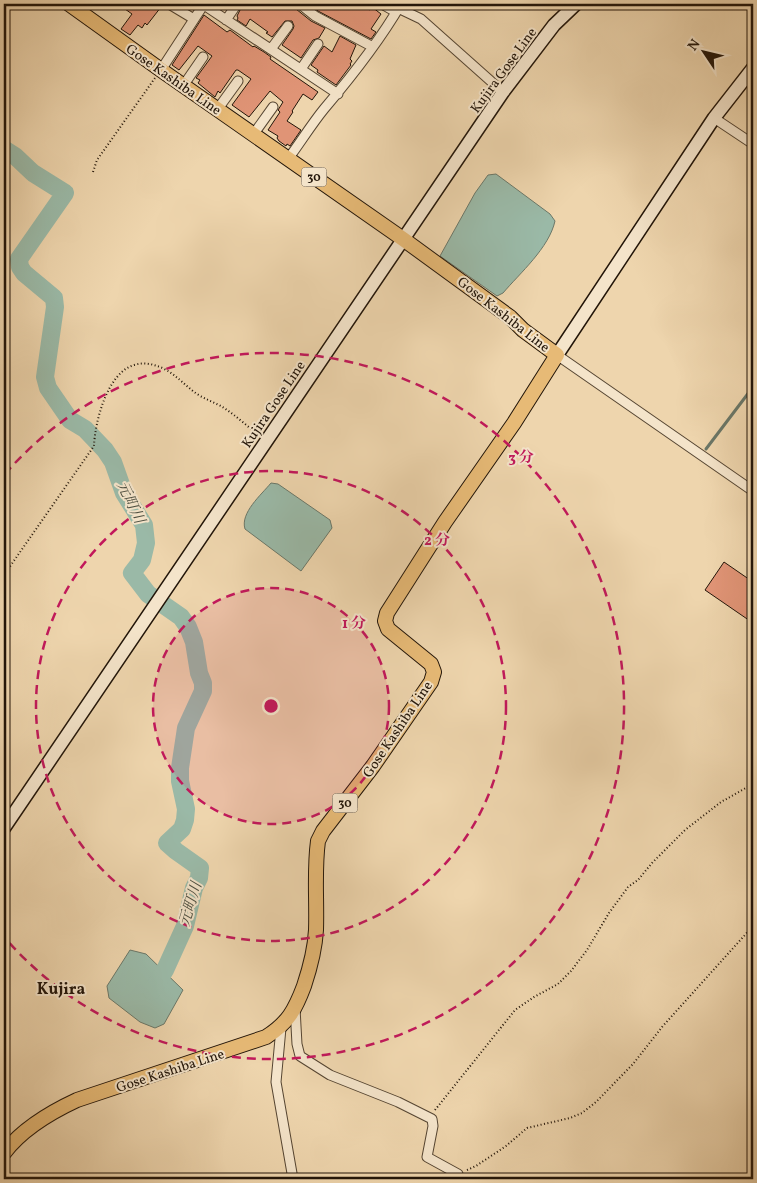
<svg xmlns="http://www.w3.org/2000/svg" width="757" height="1183" font-family="Vollkorn,'Noto Serif JP',serif">
	<style>
		.water { fill: #9ab9a7; stroke: #6a7768 }
		.lines { fill: none; stroke-linecap: round; stroke-linejoin: round }
		.stream { stroke: #6a7768; stroke-width: 3 }
		.river { stroke: #9ab9a7; stroke-width: 18 }
		.building { fill: #e09476; stroke: #221509 }
		.street-casing { stroke: #554532; stroke-width: 11 }
		.secondary-casing { stroke: #221509; stroke-width: 15 }
		.primary-casing { stroke: #221509; stroke-width: 16 }
		.path { stroke: #221509; stroke-width: 2; stroke-dasharray: 1 2.5; stroke-linecap: butt }
		.street { stroke: #f4e4ca; stroke-width: 9 }
		.secondary { stroke: #f4e4ca; stroke-width: 12 }
		.primary { stroke: #e7ba76; stroke-width: 14 }
		.ring { fill: none; stroke: #c2185b; stroke-width: 2.5; stroke-dasharray: 9 6 }
		.labels { text-anchor: middle; stroke-width: 4; stroke-linejoin: round; paint-order: stroke }
		.shield { fill: #f4e4ca; stroke: #615343; stroke-width: 1 }
		.shield-label { font-size: 12px; font-weight: bold; fill: #221509 }
		.street-label { font-size: 14px; fill: #221509; stroke: #f4e4ca }
		.water-label { font-size: 15px; font-style: italic; fill: #4c4e40; stroke: #f4e4ca }
		.quarter-label { font-size: 16px; font-weight: bold; fill: #221509; stroke: #f4e4ca }
		.centre { fill: #c2185b; stroke: #f4e4ca; stroke-width: 2.5 }
		.ring-label { font-size: 15px; text-anchor: middle; font-weight: bold; fill: #c2185b; stroke: #f4e4ca; stroke-width: 4; stroke-linejoin: round; paint-order: stroke }
	</style>
	<rect width="100%" height="100%" fill="#eed5ad"/>
	<filter id="stains"><feTurbulence type="fractalNoise" baseFrequency=".004" numOctaves="4"/><feColorMatrix values="0 0 0 0 .2 0 0 0 0 .09 0 0 0 0 .02 0 0 0 .5 -.17"/></filter>
	<radialGradient id="worn" r=".72"><stop offset=".6" stop-color="#630" stop-opacity="0"/><stop offset="1" stop-color="#630" stop-opacity=".3"/></radialGradient>
	<!-- water -->
	<path class="water" d="M496 174 550 214 555 221C549 248 520 273 503 293L497 296 440 256 475 193 488 175Z
		M271 483 278 484 330 520 332 528 301 571 245 529C240 513 261 495 271 483Z
		M130 950 146 954 183 990 164 1024 155 1028 140 1022 109 998 107 986Z"/>
	<g class="lines">
		<!-- stream -->
		<path class="stream" d="M706 449 753 387"/>
		<!-- river -->
		<path class="river" d="M4 149 15 156 33 173 65 193 19 259 20 267 24 273 54 298 55 307 45 377 48 388 70 420 85 429 105 450 113 462 124 493 144 525 146 543 142 560 132 573 148 594 181 617 188 627 194 642 199 673 203 683V691L186 728 180 768V781L186 809 185 820 182 829 167 843 176 851 200 868 199 878 194 888 185 926 165 970 152 991"/>
	</g>
	<!-- building -->
	<path class="building" d="M118 4H155L161 7 147 25 145 23 142 28 138 25 130 35 121 29 132 14Z
		M243 4H294L296 9 311 21 325 28 319 38 313 40 301 58 282 45 293 29 294 26 292 21H285L272 37 266 33 268 32 250 19 246 26 237 20 238 18 237 16Z
		M310 4H361L370 10 372 7 381 14 371 29 376 32 371 39 318 11Z
		M204 15 227 32 230 30 253 47 254 46 264 52 271 57 270 59 318 92 312 100 303 94 292 111 293 112 287 121 301 130 290 146 287 144 286 146 279 141 277 138 278 136 268 130 280 112 278 110 283 102 270 91 249 117 232 105 251 79 238 70H236L220 93 218 91 215 97 198 83 200 80 196 78 212 56 198 46 179 70 172 65Z
		M340 36 356 45 350 59 352 61 350 64 351 65 336 85 317 72 318 70 311 65 324 46 332 52Z
		M724 562 753 582V623L705 590Z"/>
	<g class="lines">
		<!-- street casing -->
		<g class="street-casing">
			<path id="street" d="M169 4 194 19
				M300 4 315 16 373 47
				M382 4 396 12
				M204 5 338 94
				M398 8 421 19 503 92
				M226 20 237 4
				M271 49 288 26
				M301 69 318 44
				M161 70 204 4
				M183 86 203 57
				M217 110 238 81
				M714 118 753 144
				M253 135 273 107
				M288 159C300 143 311 125 324 109 352 76 379 42 401 4
				M557 355 753 491
				M295 1008 297 1044 300 1056 330 1075 398 1102 432 1119 433 1126 427 1157 458 1174 455 1179
				M281 1028 276 1082 293 1179"/>
		</g>
		<!-- secondary casing -->
		<g class="secondary-casing">
			<path id="secondary" d="M557 355 714 118 753 68
				M4 828 503 92 554 25 576 4"/>
		</g>
		<!-- primary casing -->
		<g class="primary-casing">
			<path id="primary" d="M4 1153C22 1129 49 1113 77 1100L266 1037C288 1023 295 1010 304 986 310 968 315 949 316 930 317 900 314 870 318 841L323 831 373 766 431 682 434 672 431 664 388 629 385 621 387 613 445 522 514 423 557 355 523 330 510 317 403 239 161 70 69 4"/>
		</g>
		<!-- path -->
		<path class="path" d="M93 172 97 160 155 78
			M4 575 94 446C95 422 107 373 134 365 143 362 152 364 160 367 175 373 184 385 197 394 205 399 213 402 221 406 234 414 246 425 257 434
			M435 1110 515 1010 534 997 558 984 571 971 587 950 609 913 628 887 638 880 652 863 685 830 721 802 753 784
			M467 1170 476 1166 506 1146 527 1128 570 1118 582 1113 596 1102 633 1064 662 1027 753 926"/>
		<!-- street -->
		<use href="#street" class="street"/>
		<!-- secondary -->
		<use href="#secondary" class="secondary"/>
		<!-- primary -->
		<use href="#primary" class="primary"/>
	</g>
	<!-- distance rings -->
	<circle cx="271" cy="706" r="118" fill="#c2185b" fill-opacity=".12"/>
	<g class="ring">
		<circle cx="271" cy="706" r="118"/>
		<circle cx="271" cy="706" r="235"/>
		<path d="M5 474A353 353 0 1 1 5 938"/>
	</g>
	<g class="labels">
		<!-- shield labels -->
		<g class="shield">
			<rect x="301.5" y="167.5" width="25" height="19" rx="4"/>
			<rect x="332.5" y="793.5" width="25" height="19" rx="4"/>
		</g>
		<g class="shield-label">
			<text x="314" y="181">30</text>
			<text x="345" y="807">30</text>
		</g>
		<!-- street labels -->
		<g class="street-label">
			<text transform="translate(503 70) rotate(-54)" y="5">Kujira Gose Line</text>
			<text transform="translate(174 79) rotate(35)" y="5">Gose Kashiba Line</text>
			<text transform="translate(504 314) rotate(38)" y="5">Gose Kashiba Line</text>
			<text transform="translate(273 404) rotate(-56)" y="5">Kujira Gose Line</text>
			<text transform="translate(397 729) rotate(-56)" y="5">Gose Kashiba Line</text>
			<text transform="translate(170 1070) rotate(-18)" y="5">Gose Kashiba Line</text>
		</g>
		<!-- water labels -->
		<g class="water-label">
			<text transform="translate(131 502) rotate(64)" y="5">元町川</text>
			<text transform="translate(190 904) rotate(-73)" y="5">元町川</text>
		</g>
		<!-- quarter labels -->
		<g class="quarter-label">
			<text x="61" y="994">Kujira</text>
		</g>
	</g>
	<circle cx="271" cy="706" r="8" class="centre"/>
	<g class="ring-label">
		<text x="521" y="462">3 分</text>
		<text x="437" y="545">2 分</text>
		<text x="354" y="628">1 分</text>
	</g>
	<!-- margin -->
	<rect width="757" height="1183" fill="none" stroke="#eed5ad" stroke-width="20"/>
	<rect x="5" y="5" width="747" height="1173" fill="none" stroke="#221509" stroke-width="2.5"/>
	<rect x="10" y="10" width="737" height="1163" fill="none" stroke="#221509"/>
	<!-- north arrow -->
	<g transform="translate(704 52) rotate(305)" stroke="#f4e4ca" stroke-width="4" paint-order="stroke">
	<path d="M0-4L9 19L0 12L-9 19Z" fill="#221509"/>
	<text y="-8" font-size="14" font-weight="bold" text-anchor="middle" fill="#221509">N</text>
	</g>
	<rect width="100%" height="100%" filter="url(#stains)"/>
	<rect width="100%" height="100%" fill="url(#worn)"/>
</svg>
